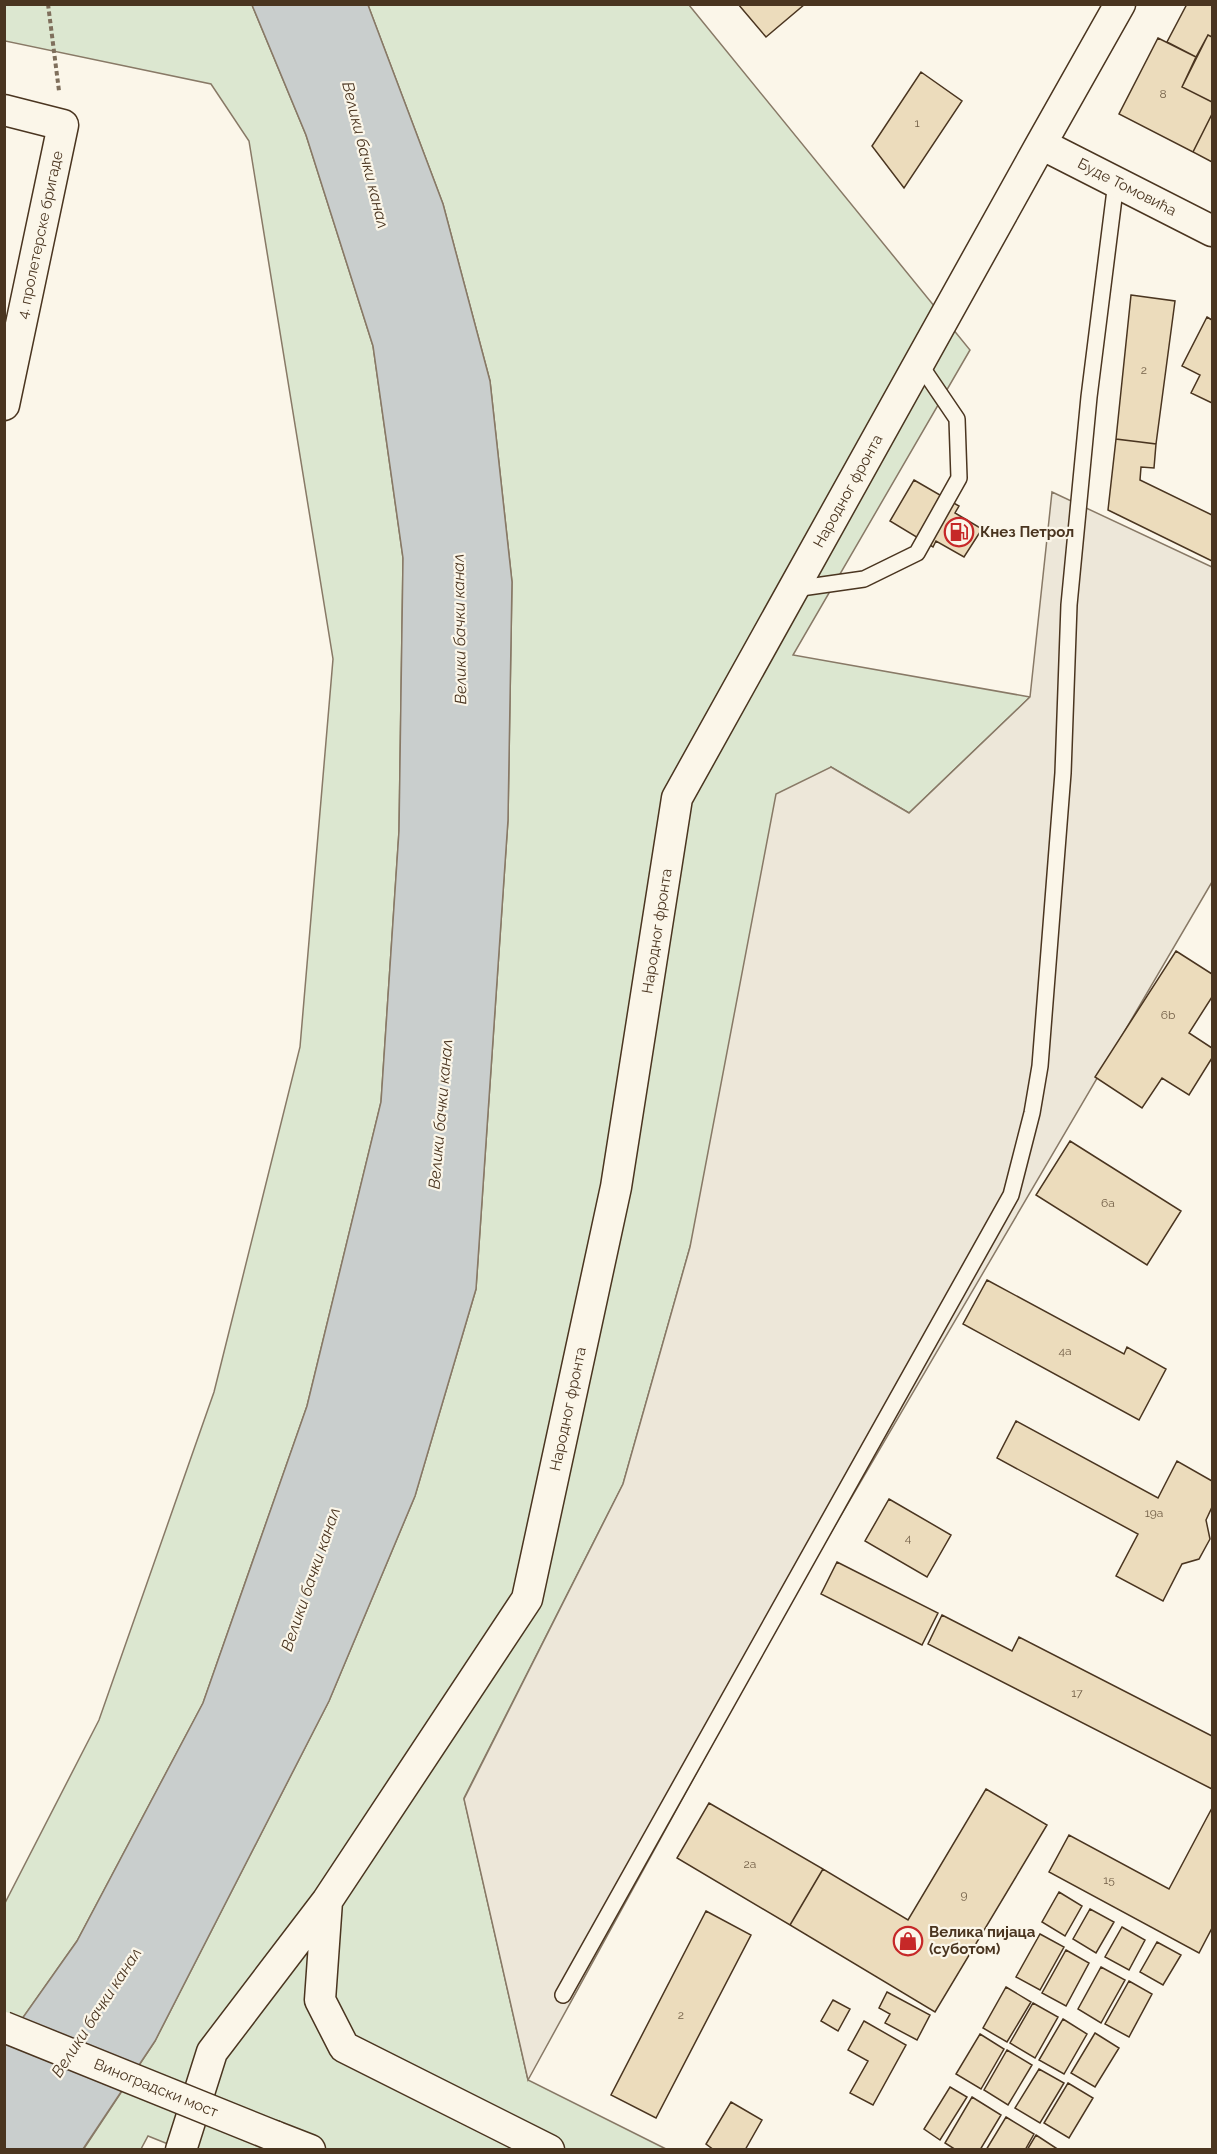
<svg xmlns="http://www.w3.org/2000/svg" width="1217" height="2154" font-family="Raleway,sans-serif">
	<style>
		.green { fill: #dce7d0; stroke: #887966; stroke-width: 1.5 }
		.parking { fill: #ede7d9; stroke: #887966; stroke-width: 1.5 }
		.water { fill: #c9cecd; stroke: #887966; stroke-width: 1.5 }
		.building { fill: #ecdcbc; stroke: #4a3520; stroke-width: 1.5 }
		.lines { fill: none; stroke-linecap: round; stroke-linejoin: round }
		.service-casing { stroke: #4a3520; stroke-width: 18 }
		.minor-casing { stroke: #4a3520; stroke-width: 33 }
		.path { stroke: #7f6f5c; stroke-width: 4; stroke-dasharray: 4.5 3; stroke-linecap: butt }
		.service { stroke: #fbf6e9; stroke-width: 15 }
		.minor { stroke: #fbf6e9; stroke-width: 30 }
		.minor-bridge-casing { stroke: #4a3520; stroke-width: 33; stroke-linecap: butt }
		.minor-bridge { stroke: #fbf6e9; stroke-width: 30 }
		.labels { text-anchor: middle; stroke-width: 4.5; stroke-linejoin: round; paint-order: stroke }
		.number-label { font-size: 12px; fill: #725f47 }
		.street-label { font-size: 15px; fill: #4a3520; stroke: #fbf6e9 }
		.poi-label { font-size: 15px; font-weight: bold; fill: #4a3520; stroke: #fbf6e9; text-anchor: start }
		.water-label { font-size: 16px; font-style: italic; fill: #4a3520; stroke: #fbf6e9 }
	</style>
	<rect width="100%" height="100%" fill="#fbf6e9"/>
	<!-- green -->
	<path class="green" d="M5 5H252L306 135 373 346 403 558 399 831 381 1102 307 1406 203 1703 77 1941 5 2043V1903L99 1720 214 1392 300 1047 333 659 249 141 211 84 5 41Z
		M368 5H689L970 350 793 655 1030 697 909 813 831 767 690 1247 623 1484 464 1798 528 2080 666 2149 183 2150 148 2136 141 2149 83 2150 155 2041 329 1701 415 1496 476 1289 508 820 512 582 490 381 443 204Z"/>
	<!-- parking -->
	<path class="parking" d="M1052 492 1212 567V882L792 1599 528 2080 464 1799 623 1484 690 1247 776 794 831 767 909 813 1030 697Z"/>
	<!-- water -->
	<path class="water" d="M252 5H368L443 204 490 381 512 582 508 820 476 1289 415 1496 329 1701 155 2041 83 2149 5 2150V2043L77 1941 203 1703 307 1406 381 1102 399 831 403 558 373 346 306 135Z"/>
	<!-- building -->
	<path class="building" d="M738 4H805L766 37Z
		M1187 4H1212V37L1208 35 1196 57 1167 42Z
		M1208 35 1212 37V102L1182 87Z
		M1158 38 1196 57 1182 87 1212 102V114L1193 152 1119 114Z
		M921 72 962 101 904 188 872 146Z
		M1212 114V162L1193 152Z
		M1131 295 1175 301 1156 444 1116 439Z
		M1207 317 1212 320V403L1191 393 1200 375 1182 366Z
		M1116 439 1156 444 1154 468 1141 467 1140 480 1212 515V561L1108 510Z
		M914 480 959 506 955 513 982 529 964 557 936 541 933 547 890 521Z
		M1176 951 1212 974V997L1189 1033 1212 1048V1058L1189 1095 1162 1078 1142 1108 1095 1077Z
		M1070 1141 1181 1211 1147 1265 1036 1195Z
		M987 1280 1124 1354 1127 1347 1166 1369 1139 1420 963 1324Z
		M1016 1421 1158 1498 1177 1461 1212 1481V1507L1206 1520 1210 1539 1199 1559 1182 1564 1163 1601 1116 1576 1138 1534 997 1458Z
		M889 1499 951 1535 927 1577 865 1541Z
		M837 1562 938 1613 922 1645 821 1594Z
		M942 1615 1012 1651 1019 1637 1212 1736V1789L928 1644Z
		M986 1789 1047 1825 935 2012 790 1925 823 1869 908 1920Z
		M709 1803 823 1869 790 1925 677 1858Z
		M1212 1808V1928L1199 1953 1049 1872 1069 1835 1169 1889Z
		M1059 1892 1082 1906 1065 1936 1042 1922Z
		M1090 1909 1114 1922 1096 1953 1073 1939Z
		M706 1911 751 1935 656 2118 611 2095Z
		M1122 1927 1145 1940 1129 1970 1105 1957Z
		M1040 1934 1064 1947 1040 1990 1016 1977Z
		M1157 1942 1181 1955 1163 1985 1140 1972Z
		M1066 1950 1089 1963 1066 2006 1042 1993Z
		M1101 1967 1125 1980 1101 2023 1078 2009Z
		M1129 1981 1152 1994 1129 2037 1105 2024Z
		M1006 1987 1031 2002 1007 2042 983 2028Z
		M887 1992 930 2015 917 2040 885 2023 890 2014 879 2008Z
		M833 2000 850 2009 838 2031 821 2021Z
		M1033 2003 1058 2017 1035 2058 1010 2043Z
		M1063 2019 1087 2034 1064 2074 1039 2060Z
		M864 2021 906 2045 873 2105 850 2093 868 2061 848 2050Z
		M1095 2033 1119 2048 1095 2087 1071 2073Z
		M980 2034 1004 2049 981 2089 956 2074Z
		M1007 2050 1032 2065 1008 2105 984 2090Z
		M1039 2069 1064 2083 1040 2123 1015 2108Z
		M1068 2083 1093 2098 1069 2138 1044 2123Z
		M950 2087 967 2097 940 2140 924 2129Z
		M972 2097 1001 2115 980 2150H956L945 2143Z
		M731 2102 762 2120 745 2150H714L706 2144Z
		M1006 2117 1034 2134 1025 2150H986Z
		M1036 2135 1059 2150H1027Z"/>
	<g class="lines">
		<!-- service casing -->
		<g class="service-casing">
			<path id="service" d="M794 589 864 579 917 553 959 478 957 419 919 363
				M563 1995 1011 1195 1032 1113 1040 1066 1063 773 1069 605 1089 397 1116 182"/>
		</g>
		<!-- minor casing -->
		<g class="minor-casing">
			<path id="minor" d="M4 110 63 125 4 405
				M1041 144 1212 231
				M327 1901 320 2000 344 2047 549 2150
				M274 2136 310 2150
				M181 2150 212 2052 327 1901 527 1599 616 1187 677 798 1041 144 1120 4"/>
		</g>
		<!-- path -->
		<path class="path" d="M48 4 59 91"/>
		<!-- service -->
		<use href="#service" class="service"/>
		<!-- minor -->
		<use href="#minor" class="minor"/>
		<!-- minor-bridge casing -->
		<g class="minor-bridge-casing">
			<path id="minor-bridge" d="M4 2027 274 2136"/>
		</g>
		<!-- minor-bridge -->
		<use href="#minor-bridge" class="minor-bridge"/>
	</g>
	<!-- icons -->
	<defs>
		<g id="fuel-ring" transform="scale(1.5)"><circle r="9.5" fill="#fbf6e9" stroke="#c62828" stroke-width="1.5"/><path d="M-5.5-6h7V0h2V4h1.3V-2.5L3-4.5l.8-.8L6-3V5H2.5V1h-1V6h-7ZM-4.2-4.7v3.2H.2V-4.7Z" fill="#c62828"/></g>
		<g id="shop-ring" transform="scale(1.5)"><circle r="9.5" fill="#fbf6e9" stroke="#c62828" stroke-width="1.5"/><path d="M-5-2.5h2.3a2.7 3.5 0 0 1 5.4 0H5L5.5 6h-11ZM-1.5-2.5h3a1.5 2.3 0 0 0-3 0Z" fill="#c62828"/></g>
	</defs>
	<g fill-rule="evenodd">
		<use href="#fuel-ring" x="959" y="532"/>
		<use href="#shop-ring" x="908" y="1941"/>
	</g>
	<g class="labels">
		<!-- number labels -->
		<g class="number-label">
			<text x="1163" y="98">8</text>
			<text x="917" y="127">1</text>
			<text x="1144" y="374">2</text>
			<text x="1168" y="1019">6b</text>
			<text x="1108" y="1207">6a</text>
			<text x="1065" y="1355">4a</text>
			<text x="1154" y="1517">19a</text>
			<text x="908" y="1542">4</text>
			<text x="1077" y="1697">17</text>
			<text x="750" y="1868">2a</text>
			<text x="1109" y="1884">15</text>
			<text x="964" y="1899">9</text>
			<text x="681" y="2019">2</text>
		</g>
		<!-- street labels -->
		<g class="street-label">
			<text transform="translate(1127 187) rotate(27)" y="5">Буде Томовића</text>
			<text transform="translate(40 235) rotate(-78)" y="5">4. пролетерске бригаде</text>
			<text transform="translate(848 491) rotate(-61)" y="5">Народног фронта</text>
			<text transform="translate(657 931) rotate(-81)" y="5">Народног фронта</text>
			<text transform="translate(568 1409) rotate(-78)" y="5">Народног фронта</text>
			<text transform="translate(156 2088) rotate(22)" y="5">Виноградски мост</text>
		</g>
		<!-- poi labels -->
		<g class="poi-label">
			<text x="980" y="537">Кнез Петрол</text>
			<text x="929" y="1937">Велика пијаца<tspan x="929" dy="17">(суботом)</tspan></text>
		</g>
		<!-- water labels -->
		<g class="water-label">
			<text transform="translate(366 155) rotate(76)" y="6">Велики бачки канал</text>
			<text transform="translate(459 629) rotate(-91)" y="6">Велики бачки канал</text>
			<text transform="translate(440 1114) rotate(-85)" y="6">Велики бачки канал</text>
			<text transform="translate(310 1579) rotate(-71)" y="6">Велики бачки канал</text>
			<text transform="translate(96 2012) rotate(-57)" y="6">Велики бачки канал</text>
		</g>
	</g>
	<!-- border -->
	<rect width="1217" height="2154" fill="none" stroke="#4a3520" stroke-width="12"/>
</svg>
